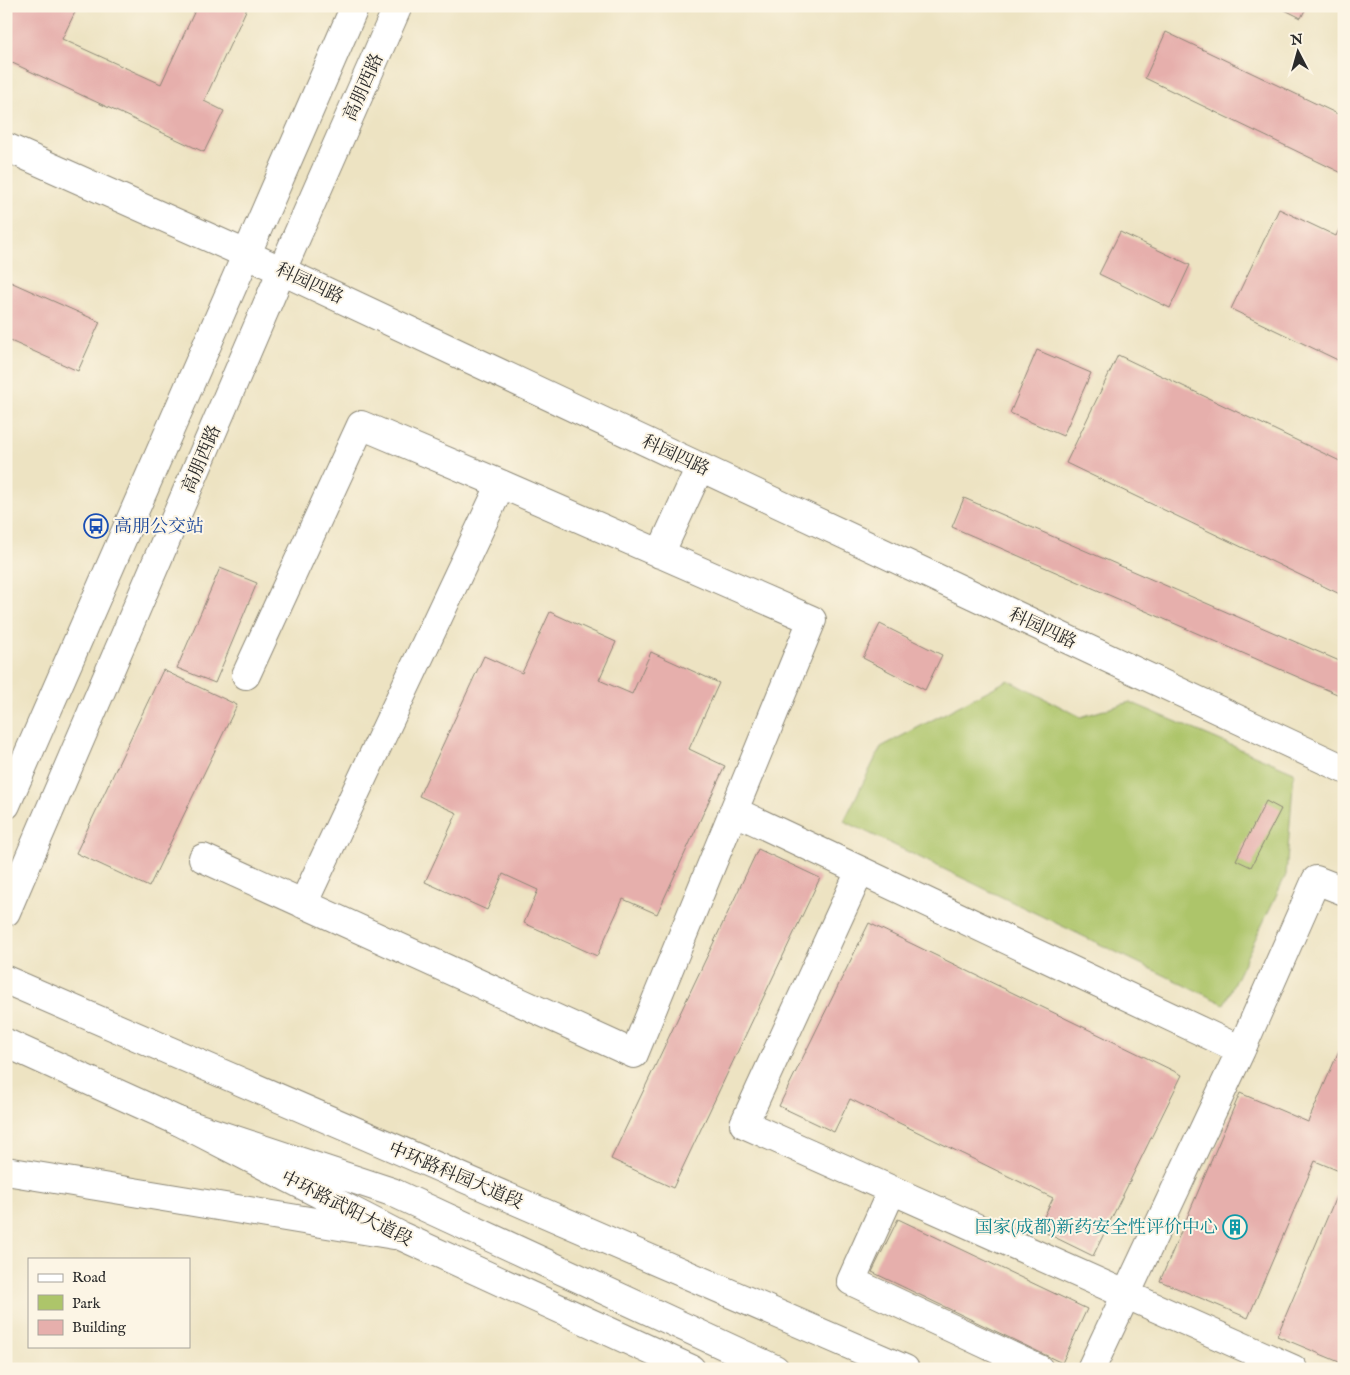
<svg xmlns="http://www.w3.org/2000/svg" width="1350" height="1375" font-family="'IM FELL English','Noto Serif SC',serif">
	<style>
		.green { fill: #adc56a; stroke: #6c784a }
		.building { fill: #e6afac }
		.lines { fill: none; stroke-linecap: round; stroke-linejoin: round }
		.minor-casing { stroke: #8c8776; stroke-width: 30 }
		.major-casing { stroke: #8c8776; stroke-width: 30 }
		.highway-casing { stroke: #8c8776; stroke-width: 30 }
		.minor { stroke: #fff; stroke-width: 28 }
		.major { stroke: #fff; stroke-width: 28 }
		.highway { stroke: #fff; stroke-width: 28 }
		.labels { text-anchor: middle; stroke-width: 4; stroke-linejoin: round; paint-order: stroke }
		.street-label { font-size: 18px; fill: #2b2b2b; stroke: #fcf5e5 }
		.transit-label { font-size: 18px; fill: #164399; stroke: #fcf5e5; text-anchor: start }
		.culture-label { font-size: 18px; fill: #0d838f; stroke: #fcf5e5; text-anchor: end }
	</style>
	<rect width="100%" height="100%" fill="#fcf5e5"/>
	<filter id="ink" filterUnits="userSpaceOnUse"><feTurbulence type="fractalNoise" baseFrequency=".02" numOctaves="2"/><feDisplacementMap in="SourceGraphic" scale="10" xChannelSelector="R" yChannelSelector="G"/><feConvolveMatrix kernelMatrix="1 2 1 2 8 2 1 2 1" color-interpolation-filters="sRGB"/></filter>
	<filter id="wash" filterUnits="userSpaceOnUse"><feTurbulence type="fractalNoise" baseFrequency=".0096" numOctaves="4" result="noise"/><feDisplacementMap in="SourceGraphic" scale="20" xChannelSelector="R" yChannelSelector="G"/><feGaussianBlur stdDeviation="1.12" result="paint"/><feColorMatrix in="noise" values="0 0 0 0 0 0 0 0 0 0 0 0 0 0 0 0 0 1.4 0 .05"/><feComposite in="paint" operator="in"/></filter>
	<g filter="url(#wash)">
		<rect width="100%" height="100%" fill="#ede3c2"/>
		<!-- green -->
		<path class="green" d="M1008 680 1081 717 1130 702 1294 772 1286 875 1224 1004 844 821 881 747Z"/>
		<g id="blocks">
			<!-- building -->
			<path class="building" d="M10 6H78L62 39 161 84 197 6H248L204 101 224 111 204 152 6 60V9L8 10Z
				M1277 6H1307L1301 18Z
				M1166 32 1344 117V174L1145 78Z
				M1279 209 1336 236 1344 219V363L1231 309Z
				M1120 232 1190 265 1170 308 1099 274Z
				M6 280 100 322 78 371 6 339Z
				M1037 350 1091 373 1063 436 1010 413Z
				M1118 355 1344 463V596L1066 463Z
				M964 498 1344 663V697L952 527Z
				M220 568 257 583 215 683 177 668Z
				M550 612 616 642 599 680 632 694 651 652 719 683 689 749 725 766 657 914 623 899 597 956 524 923 538 890 503 874 487 910 425 882 457 813 419 796 484 656 522 673Z
				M880 624 942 655 925 690 863 658Z
				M163 670 237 705 149 887 76 853Z
				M1266 801 1281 809 1251 867 1236 860Z
				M758 849 820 878 673 1188 611 1159Z
				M869 923 1182 1075 1093 1256 1038 1229 1053 1198 850 1099 834 1132 779 1106Z
				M1344 1039V1173L1315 1161 1248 1318 1160 1281 1240 1093 1308 1122Z
				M1344 1178V1364L1277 1336Z
				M898 1219 1087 1309 1062 1363 872 1272Z"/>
		</g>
	</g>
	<g filter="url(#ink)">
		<use href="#blocks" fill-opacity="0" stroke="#8c8776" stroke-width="1"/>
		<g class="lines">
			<!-- minor casing -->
			<g class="minor-casing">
				<path id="minor" d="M6 147 246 254 1344 769
					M660 554 700 467
					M6 805 355 6
					M734 811 1241 1050
					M203 858 634 1054 812 620 501 484 361 425 246 675
					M860 871 744 1124 1293 1369
					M303 904 501 484
					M6 912 282 270 398 6
					M6 1171 394 1235
					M892 1190 851 1281 1039 1369
					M1091 1369 1241 1050 1316 880 1344 891"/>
			</g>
			<!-- major casing -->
			<g class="major-casing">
				<path id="major" d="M6 980 905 1369
					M6 1043 178 1121 401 1236 691 1369"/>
			</g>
			<!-- highway casing -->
			<g class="highway-casing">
				<path id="highway" d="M178 1121 392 1192 775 1369"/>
			</g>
			<!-- minor -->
			<use href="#minor" class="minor"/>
			<!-- major -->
			<use href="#major" class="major"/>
			<!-- highway -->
			<use href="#highway" class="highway"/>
		</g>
	</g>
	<!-- icons -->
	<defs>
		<g id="bus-ring" transform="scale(1.25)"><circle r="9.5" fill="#fcf5e5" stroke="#1a4fb4" stroke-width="1.5"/><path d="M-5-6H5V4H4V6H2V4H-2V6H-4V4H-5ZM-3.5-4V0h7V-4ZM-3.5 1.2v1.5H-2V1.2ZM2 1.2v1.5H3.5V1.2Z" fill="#1a4fb4"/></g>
		<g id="building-ring" transform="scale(1.25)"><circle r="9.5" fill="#fcf5e5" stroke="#0f9aa8" stroke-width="1.5"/><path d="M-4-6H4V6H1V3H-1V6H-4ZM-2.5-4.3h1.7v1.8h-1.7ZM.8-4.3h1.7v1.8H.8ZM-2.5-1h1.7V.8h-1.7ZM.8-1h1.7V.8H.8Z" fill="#0f9aa8"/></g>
	</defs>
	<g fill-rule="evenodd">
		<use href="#bus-ring" x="96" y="526"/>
		<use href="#building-ring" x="1235" y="1227"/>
	</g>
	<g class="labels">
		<!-- street labels -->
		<g class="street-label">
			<text transform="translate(363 87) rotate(-66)" y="6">高朋西路</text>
			<text transform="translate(310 283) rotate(25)" y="6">科园四路</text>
			<text transform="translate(676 455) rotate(25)" y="6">科园四路</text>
			<text transform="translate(201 459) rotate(-67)" y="6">高朋西路</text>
			<text transform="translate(1043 628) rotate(25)" y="6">科园四路</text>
			<text transform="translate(456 1175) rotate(23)" y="6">中环路科园大道段</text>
			<text transform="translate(347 1208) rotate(27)" y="6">中环路武阳大道段</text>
		</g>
		<!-- transit labels -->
		<g class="transit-label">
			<text x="114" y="532">高朋公交站</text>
		</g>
		<!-- culture labels -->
		<g class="culture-label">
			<text x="1218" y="1233">国家(成都)新药安全性评价中心</text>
		</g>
	</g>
	<!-- margin -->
	<rect width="1350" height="1375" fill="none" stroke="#fcf5e5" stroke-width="25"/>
	<!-- legend -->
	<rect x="28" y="1258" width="162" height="90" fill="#fcf5e5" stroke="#a8a49b"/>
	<rect x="38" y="1274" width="25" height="8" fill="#ffffff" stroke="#a8a49b"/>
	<text x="72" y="1282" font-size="15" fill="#2b2b2b">Road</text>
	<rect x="38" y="1295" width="25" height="15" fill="#adc56a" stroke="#a8a49b"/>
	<text x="72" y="1308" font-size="15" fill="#2b2b2b">Park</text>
	<rect x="38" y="1320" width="25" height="15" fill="#e6afac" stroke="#a8a49b"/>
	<text x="72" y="1332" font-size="15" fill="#2b2b2b">Building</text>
	<!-- north arrow -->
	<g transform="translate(1298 52) rotate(354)" stroke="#fcf5e5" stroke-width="4" paint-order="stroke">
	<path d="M0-4L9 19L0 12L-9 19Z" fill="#2b2b2b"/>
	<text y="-8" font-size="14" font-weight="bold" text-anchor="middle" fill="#2b2b2b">N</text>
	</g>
</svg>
